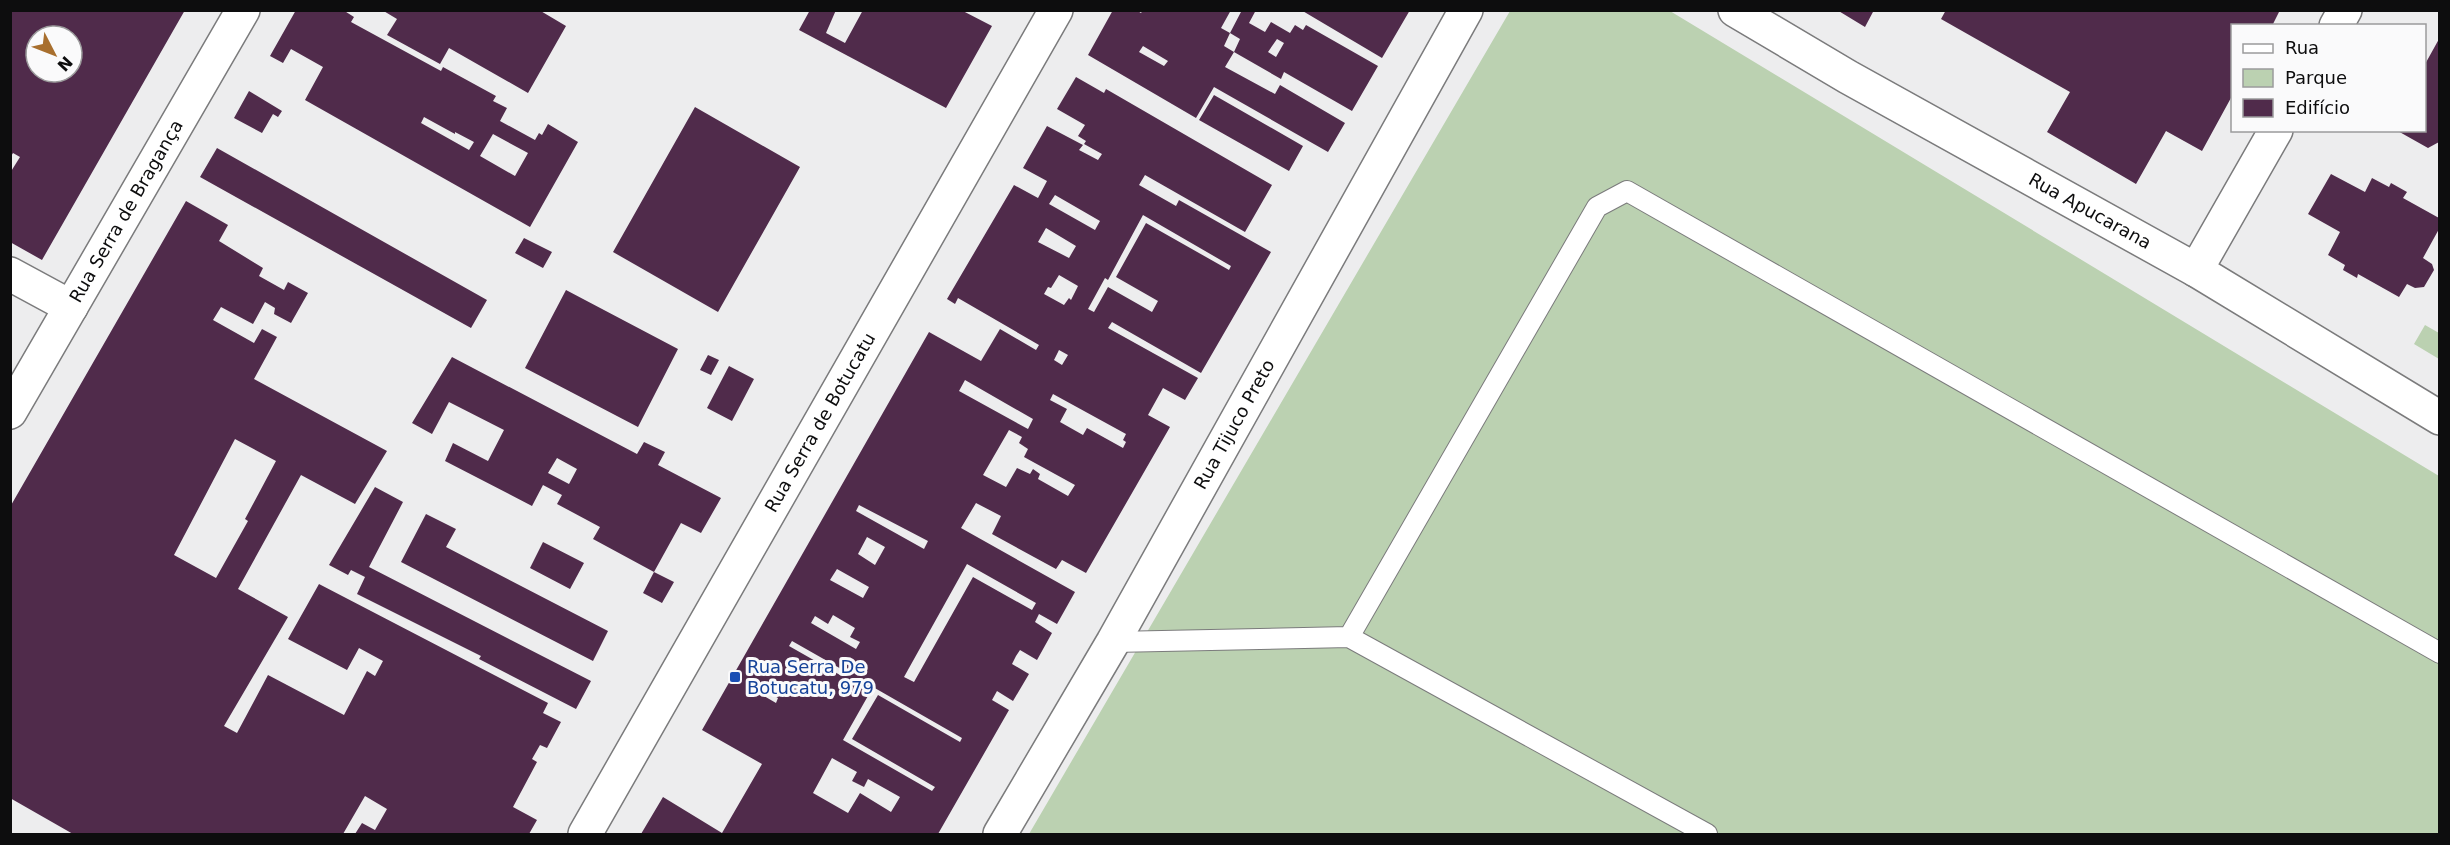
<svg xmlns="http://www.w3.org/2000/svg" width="2450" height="845" font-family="'DejaVu Sans',sans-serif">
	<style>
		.green { fill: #bbd1b1 }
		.building { fill: #502b4b; fill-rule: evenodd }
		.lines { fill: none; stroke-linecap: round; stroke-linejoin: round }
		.lane-casing { stroke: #7b7b7c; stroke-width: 22 }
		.street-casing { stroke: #7b7b7c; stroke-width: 36 }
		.secondary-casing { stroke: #7b7b7c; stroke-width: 36 }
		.lane { stroke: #fff; stroke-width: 20 }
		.street { stroke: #fff; stroke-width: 33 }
		.secondary { stroke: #fff; stroke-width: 33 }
		.transit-dot { fill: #1a4fb4; stroke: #fafafb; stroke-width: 2 }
		.labels { text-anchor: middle; stroke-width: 6; stroke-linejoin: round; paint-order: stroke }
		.street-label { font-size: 18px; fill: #0d0d0e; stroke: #fafafb }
		.transit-label { font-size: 18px; fill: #164399; stroke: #fafafb; text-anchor: start }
	</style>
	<rect width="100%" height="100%" fill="#ededee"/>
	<!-- green -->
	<path class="green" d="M1510 11H1670L2439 476V834H1029Z
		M2425 325 2439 333V359L2414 344Z"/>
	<!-- building -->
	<path class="building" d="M10 10H185L42 260 10 242V173L20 157 13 153 10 158ZM36 36H72V72H36Z
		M296 10H343L354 17 351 22 441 71 443 67 496 96 493 101 507 108 500 121 535 140 539 133 542 135 548 124 578 142 530 227 305 100 323 67 291 49 283 63 270 56ZM424 117 455 134V132L474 142 469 150 421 123ZM493 134 528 153 515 176 480 156Z
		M382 10H539L566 26 528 93 449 48 440 64 387 35 397 19Z
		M810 10H836L826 33 845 43 863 10H961L992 26 946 108 799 30Z
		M1113 10H1136L1141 13 1143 10H1231L1221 28 1230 33 1242 10H1256L1249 23 1265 32 1271 22 1290 33 1295 25 1303 30 1306 25 1378 66 1352 111 1284 72 1281 79 1234 52 1240 39 1230 33 1224 46 1234 52 1225 67 1275 94 1280 85 1345 123 1328 152 1214 87 1196 118 1088 55ZM1277 39 1284 43 1276 57 1268 52ZM1143 46 1168 61 1164 66 1139 52Z
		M1301 10H1410L1382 58Z
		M1837 10H1874L1865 27Z
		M1946 10H2280L2272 26H2232V96L2202 151 2166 131 2136 184 2047 132 2070 92 1941 19Z
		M2439 39V142L2428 148 2396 130H2424V66Z
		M1076 77 1104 93 1106 89 1272 185 1245 232 1145 175 1139 185 1176 206 1179 200 1271 252 1201 373 1112 322 1108 328 1198 378 1185 400 1163 388 1148 415 1170 427 1086 573 1062 560 1056 569 992 534 1001 516 976 503 961 528 1075 592 1057 624 1039 614 1035 622 1052 633 1037 660 1020 650 1016 656 1012 664 1029 674 1013 701 997 691 992 700 1009 710 938 834H641L663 797 722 833 762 764 702 730 929 332 981 361 1000 329 1036 350 1039 345 958 298 955 304 947 299 1014 185 1038 198 1047 181 1023 168 1047 126 1083 145 1079 150 1098 160 1102 154 1084 144 1086 141 1078 136 1085 125 1057 109ZM1055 195 1100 221 1095 230 1049 204ZM1143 215 1231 266 1229 270 1146 223 1116 277 1158 301 1152 312 1108 287 1094 312 1088 309 1105 278 1108 280ZM1046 228 1076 246 1069 258 1038 242ZM1059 275 1078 286 1071 300 1069 298 1064 305 1044 294 1048 287 1051 288ZM1059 350 1068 355 1062 365 1054 360ZM965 380 1033 419 1028 429 959 391ZM1053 394 1126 434 1123 440 1126 442 1123 448 1087 428 1083 435 1060 422 1067 409 1050 400ZM1009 430 1022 437 1019 443 1028 449 1024 457 1075 485 1068 496 1038 479 1040 474 1033 469 1030 474 1017 468 1006 487 983 475ZM859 505 928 541 924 549 856 511ZM867 537 885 547 875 565 858 554ZM967 564 1036 603 1032 610 973 577 914 682 904 677ZM837 569 869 587 863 598 830 580ZM833 615 855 628 850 637 860 642 856 649 811 623 815 616 828 624ZM792 641 843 670 840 675 789 646ZM873 687 962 738 960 742 878 695 852 739 935 787 932 791 843 740ZM766 691 778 698 776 703 764 696ZM832 758 857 772 852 781 864 787 868 779 900 797 891 812 860 793 848 813 813 793Z
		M249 91 282 111 278 117 273 114 262 133 234 118Z
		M1214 95 1303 146 1289 171 1199 120Z
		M695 107 800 167 718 312 613 252Z
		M217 148 487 300 471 328 200 177Z
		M2331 174 2365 192 2372 178 2389 187 2391 183 2407 192 2403 198 2439 218V229L2423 258 2432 264 2434 270 2424 287 2415 288 2407 284 2399 297 2358 274 2357 278 2343 270 2345 265 2328 255 2340 232 2308 214Z
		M186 201 228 225 219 241 263 268 259 276 284 290 288 282 308 293 291 323 274 314 275 308 265 302 253 324 221 307 213 320 254 343 262 329 277 337 254 379 387 451 355 504 301 475 238 589 288 617 224 726 237 733 268 675 344 715 367 671 375 676 383 661 359 648 347 670 288 639 319 584 548 703 543 713 561 722 547 748 540 745 532 759 537 762 513 807 537 820 529 834H355L362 823 375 830 387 809 365 796 343 834H73L10 798V507ZM235 439 276 461 245 519 248 521 216 578 174 555Z
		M524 238 552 252 543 268 515 253Z
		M566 290 678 349 638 427 525 368Z
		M708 355 719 360 711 375 700 370Z
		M452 357 637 454 644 442 665 452 658 465 721 498 701 533 681 523 654 572 593 539 600 527 557 504 562 495 543 485 532 506 445 461 453 443 488 461 504 430 449 402 432 434 412 423ZM557 458 577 469 569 484 548 473Z
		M729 366 754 379 732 421 707 408Z
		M375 487 403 502 369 567 591 681 576 709 479 659 481 656 357 594 365 577 351 570 348 575 329 565Z
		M426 514 456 529 446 547 608 631 593 661 401 562Z
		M543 542 584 563 570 589 530 568Z
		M654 572 674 582 662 603 643 593Z"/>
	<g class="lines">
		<!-- lane casing -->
		<g class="lane-casing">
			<path id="lane" d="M1349 637 1597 207 1627 191 2440 653
				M1113 642 1349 637 1707 834"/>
		</g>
		<!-- street casing -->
		<g class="street-casing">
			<g id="street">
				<path id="s1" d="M1735 10 1848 77 2196 270 2440 418"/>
				<path d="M2336 26 2345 10"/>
				<path d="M2196 270 2276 130"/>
				<path d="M10 274 71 307"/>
				<path id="s2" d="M1000 834 1113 642 1466 10"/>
			</g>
		</g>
		<!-- secondary casing -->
		<g class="secondary-casing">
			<g id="secondary">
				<path id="s3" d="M10 412 243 10"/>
				<path id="s4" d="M585 834 1056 10"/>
			</g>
		</g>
		<!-- lane -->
		<use href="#lane" class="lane"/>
		<!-- street -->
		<use href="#street" class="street"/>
		<!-- secondary -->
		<use href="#secondary" class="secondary"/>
	</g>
	<!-- markers -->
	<rect class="transit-dot" x="729" y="671" width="12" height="12" rx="3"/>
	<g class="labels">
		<!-- street labels -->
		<g class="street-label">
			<text dy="6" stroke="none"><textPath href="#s3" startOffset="232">Rua Serra de Bragança</textPath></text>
			<text dy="6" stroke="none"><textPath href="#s1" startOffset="408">Rua Apucarana</textPath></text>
			<text dy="6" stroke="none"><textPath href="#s4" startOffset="474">Rua Serra de Botucatu</textPath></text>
			<text dy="6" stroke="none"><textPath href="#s2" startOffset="472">Rua Tijuco Preto</textPath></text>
		</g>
		<!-- transit labels -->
		<g class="transit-label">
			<text x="747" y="673">Rua Serra De<tspan x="747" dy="21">Botucatu, 979</tspan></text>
		</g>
	</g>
	<!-- border -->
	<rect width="2450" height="845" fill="none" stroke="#0d0d0e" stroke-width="24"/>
	<!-- legend -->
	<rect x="2231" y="24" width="195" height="108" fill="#fafafb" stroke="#9b9b9c" stroke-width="1.5"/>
	<rect x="2243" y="44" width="30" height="9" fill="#ffffff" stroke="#9b9b9c" stroke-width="1.5"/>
	<text x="2285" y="54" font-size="18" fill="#0d0d0e">Rua</text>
	<rect x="2243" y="69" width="30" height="18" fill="#bbd1b1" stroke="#9b9b9c" stroke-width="1.5"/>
	<text x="2285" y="84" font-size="18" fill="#0d0d0e">Parque</text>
	<rect x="2243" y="99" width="30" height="18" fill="#502b4b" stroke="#9b9b9c" stroke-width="1.5"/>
	<text x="2285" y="114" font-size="18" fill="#0d0d0e">Edifício</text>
	<!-- north arrow -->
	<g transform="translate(54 54) rotate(132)"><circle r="28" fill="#fafafb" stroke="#9b9b9c" stroke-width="1.5"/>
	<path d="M0-4.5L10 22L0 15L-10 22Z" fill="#a86f2e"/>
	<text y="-9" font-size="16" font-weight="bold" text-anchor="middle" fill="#0d0d0e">N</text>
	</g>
</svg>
